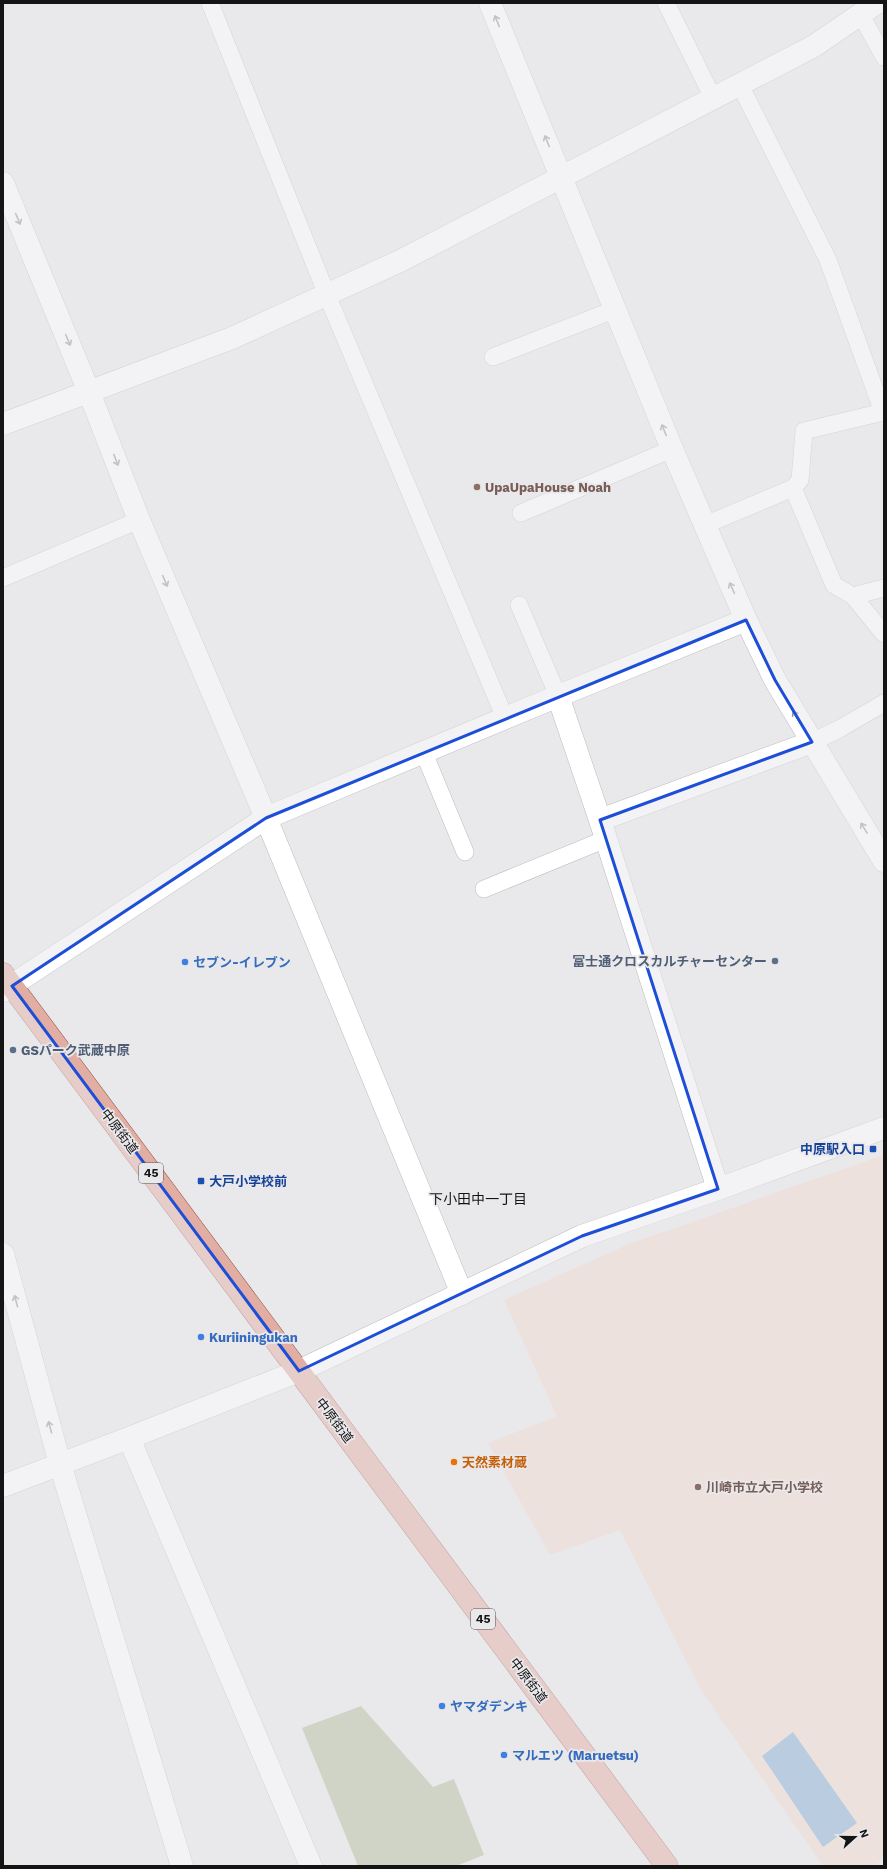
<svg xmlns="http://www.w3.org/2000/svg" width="887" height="1869" font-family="'Work Sans','Noto Sans JP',sans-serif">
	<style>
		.education { fill: #f1d9cf }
		.green { fill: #b2bd99 }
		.water { fill: #81acd0 }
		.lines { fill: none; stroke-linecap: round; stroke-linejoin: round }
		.lane-casing { stroke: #bdbcbf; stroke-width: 18 }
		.street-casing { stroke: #bdbcbf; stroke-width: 23 }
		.secondary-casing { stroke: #bdbcbf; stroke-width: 23 }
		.primary-casing { stroke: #8e554a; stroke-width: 23 }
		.lane { stroke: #fff; stroke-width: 17 }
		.street { stroke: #fff; stroke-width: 22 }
		.secondary { stroke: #fff; stroke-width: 22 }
		.primary { stroke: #e2aea3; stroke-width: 22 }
		.oneway { stroke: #959596 }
		.marked { fill: none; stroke: #1d4ed8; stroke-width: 3; stroke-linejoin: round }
		.education-dot { fill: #8d6e63; stroke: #e9e8eb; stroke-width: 1.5 }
		.service-dot { fill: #5c6f8a; stroke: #e9e8eb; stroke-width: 1.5 }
		.shop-dot { fill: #3f7fe0; stroke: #e9e8eb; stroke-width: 1.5 }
		.transit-dot { fill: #1a4fb4; stroke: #e9e8eb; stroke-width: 1.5 }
		.food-dot { fill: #e8710a; stroke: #e9e8eb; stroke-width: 1.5 }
		.labels { text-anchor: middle; stroke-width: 3.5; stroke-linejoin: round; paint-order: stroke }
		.shield { fill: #e9e8eb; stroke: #545455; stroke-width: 1 }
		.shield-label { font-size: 12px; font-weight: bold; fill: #141415 }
		.education-label { font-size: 13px; font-weight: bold; fill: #785e54; stroke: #e9e8eb; text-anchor: start }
		.service-label { font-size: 13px; font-weight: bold; fill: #4e5e75; stroke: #e9e8eb; text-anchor: end }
		.shop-label { font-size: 13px; font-weight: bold; fill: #366cbe; stroke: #e9e8eb; text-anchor: start }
		.street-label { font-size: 13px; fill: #141415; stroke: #e9e8eb }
		.transit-label { font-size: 13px; font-weight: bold; fill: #164399; stroke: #e9e8eb; text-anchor: end }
		.food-label { font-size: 13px; font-weight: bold; fill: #c56008; stroke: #e9e8eb; text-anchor: start }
		.neighbourhood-label { font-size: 14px; fill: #141415; stroke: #e9e8eb }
	</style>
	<rect width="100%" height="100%" fill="#e9e8eb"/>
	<!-- education -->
	<path class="education" d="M884 1155V1854L877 1866H823L701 1690 620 1530 550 1555 488 1443 557 1416 504 1300 629 1244Z"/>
	<!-- green -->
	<path class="green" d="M361 1706 433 1787 454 1779 484 1855 456 1866H358L302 1728Z"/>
	<!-- water -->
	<path class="water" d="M793 1732 857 1823 823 1847 762 1756Z"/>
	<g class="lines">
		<!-- lane casing -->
		<g class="lane-casing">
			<path id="lane" d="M210 3 327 295 505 718
				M666 3 713 98
				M861 15 884 57
				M493 357 616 309
				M793 488 834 585 853 596 884 634
				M521 513 672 449
				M705 525 793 488 800 480 804 431 883 412 828 260 740 85
				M3 578 139 520
				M853 596 884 588
				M519 605 558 696
				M812 742 839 729 884 703
				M424 753 465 852
				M484 889 606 839"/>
		</g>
		<!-- street casing -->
		<g class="street-casing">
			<path id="street" d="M490 3 672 449 746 620 775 680 884 861
				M3 183 89 392 139 520 266 818 462 1294
				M3 424 232 338 400 261 814 46 877 3
				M558 696 600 820 718 1189
				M600 820 812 742
				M3 991 266 818 558 696 746 620
				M3 1254 60 1464 182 1866
				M129 1438 311 1866
				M3 1486 129 1438 299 1371"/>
		</g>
		<!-- secondary casing -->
		<g class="secondary-casing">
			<path id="secondary" d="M299 1371 582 1236 718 1189 884 1128"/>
		</g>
		<!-- primary casing -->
		<g class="primary-casing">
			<path id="primary" d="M3 974 667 1866"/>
		</g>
		<!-- lane -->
		<use href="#lane" class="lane"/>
		<!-- street -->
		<use href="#street" class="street"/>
		<!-- secondary -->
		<use href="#secondary" class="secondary"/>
		<!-- primary -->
		<use href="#primary" class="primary"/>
	</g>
	<!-- one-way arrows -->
	<defs><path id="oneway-shaft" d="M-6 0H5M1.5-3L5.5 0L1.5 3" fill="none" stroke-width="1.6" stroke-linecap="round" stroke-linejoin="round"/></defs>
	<g class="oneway">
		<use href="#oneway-shaft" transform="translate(497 21) rotate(-112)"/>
		<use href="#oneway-shaft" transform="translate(547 141) rotate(-112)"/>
		<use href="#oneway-shaft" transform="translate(18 219) rotate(67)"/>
		<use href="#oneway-shaft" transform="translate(68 340) rotate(67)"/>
		<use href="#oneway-shaft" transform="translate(664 430) rotate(-112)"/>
		<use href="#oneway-shaft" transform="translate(116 460) rotate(69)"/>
		<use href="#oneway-shaft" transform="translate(165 581) rotate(67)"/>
		<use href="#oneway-shaft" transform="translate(732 588) rotate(-114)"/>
		<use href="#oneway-shaft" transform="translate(796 716) rotate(-121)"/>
		<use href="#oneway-shaft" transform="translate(864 828) rotate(-121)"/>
		<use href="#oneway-shaft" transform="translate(16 1301) rotate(-105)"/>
		<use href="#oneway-shaft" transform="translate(50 1427) rotate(-105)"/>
	</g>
	<!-- marked area -->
	<path d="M0 0H887V1869H0ZM746 620 775 680 812 742 600 820 718 1189 582 1236 299 1371 12 986 266 818Z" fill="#e9e8eb" fill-opacity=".55" fill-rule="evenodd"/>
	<path class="marked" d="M746 620 775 680 812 742 600 820 718 1189 582 1236 299 1371 12 986 266 818Z"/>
	<!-- markers -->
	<g class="education-dot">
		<circle cx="477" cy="487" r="4"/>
		<circle cx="698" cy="1487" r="4"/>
	</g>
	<g class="service-dot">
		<circle cx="775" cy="961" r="4"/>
		<circle cx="13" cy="1050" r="4"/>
	</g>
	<g class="shop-dot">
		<circle cx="185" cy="962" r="4"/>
		<circle cx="201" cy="1337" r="4"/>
		<circle cx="442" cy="1706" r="4"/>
		<circle cx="504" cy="1755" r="4"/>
	</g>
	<g class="transit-dot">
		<rect x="869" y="1145" width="8" height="8" rx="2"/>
		<rect x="197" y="1177" width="8" height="8" rx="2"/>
	</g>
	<circle class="food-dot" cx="454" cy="1462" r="4"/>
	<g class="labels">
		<!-- shield labels -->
		<g class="shield">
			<rect x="139" y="1163" width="24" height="20" rx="3"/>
			<rect x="471" y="1609" width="24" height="20" rx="3"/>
		</g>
		<g class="shield-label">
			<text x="151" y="1177">45</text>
			<text x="483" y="1623">45</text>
		</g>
		<!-- education labels -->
		<g class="education-label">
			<text x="485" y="492">UpaUpaHouse Noah</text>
			<text x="706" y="1492">川崎市立大戸小学校</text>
		</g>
		<!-- service labels -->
		<g class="service-label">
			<text x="767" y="966">富士通クロスカルチャーセンター</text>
			<text x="21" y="1055" text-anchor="start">GSパーク武蔵中原</text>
		</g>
		<!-- shop labels -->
		<g class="shop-label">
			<text x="193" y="967">セブン-イレブン</text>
			<text x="209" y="1342">Kuriiningukan</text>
			<text x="450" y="1711">ヤマダデンキ</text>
			<text x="512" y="1760">マルエツ (Maruetsu)</text>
		</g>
		<!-- street labels -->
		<g class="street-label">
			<text transform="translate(120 1131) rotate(53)" y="5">中原街道</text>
			<text transform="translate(335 1420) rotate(53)" y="5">中原街道</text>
			<text transform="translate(529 1680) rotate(53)" y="5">中原街道</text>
		</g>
		<!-- transit labels -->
		<g class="transit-label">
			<text x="865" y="1154">中原駅入口</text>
			<text x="209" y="1186" text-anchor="start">大戸小学校前</text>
		</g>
		<!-- food labels -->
		<g class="food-label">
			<text x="462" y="1467">天然素材蔵</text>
		</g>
		<!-- neighbourhood labels -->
		<g class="neighbourhood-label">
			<text x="478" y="1204">下小田中一丁目</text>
		</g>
	</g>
	<!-- border -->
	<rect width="887" height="1869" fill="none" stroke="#141415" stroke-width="8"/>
	<!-- north arrow -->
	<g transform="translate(855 1837) rotate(69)" stroke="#e9e8eb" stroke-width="3" paint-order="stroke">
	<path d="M0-3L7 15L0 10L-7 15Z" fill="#141415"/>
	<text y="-6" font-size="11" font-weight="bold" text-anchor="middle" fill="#141415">N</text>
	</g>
</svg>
